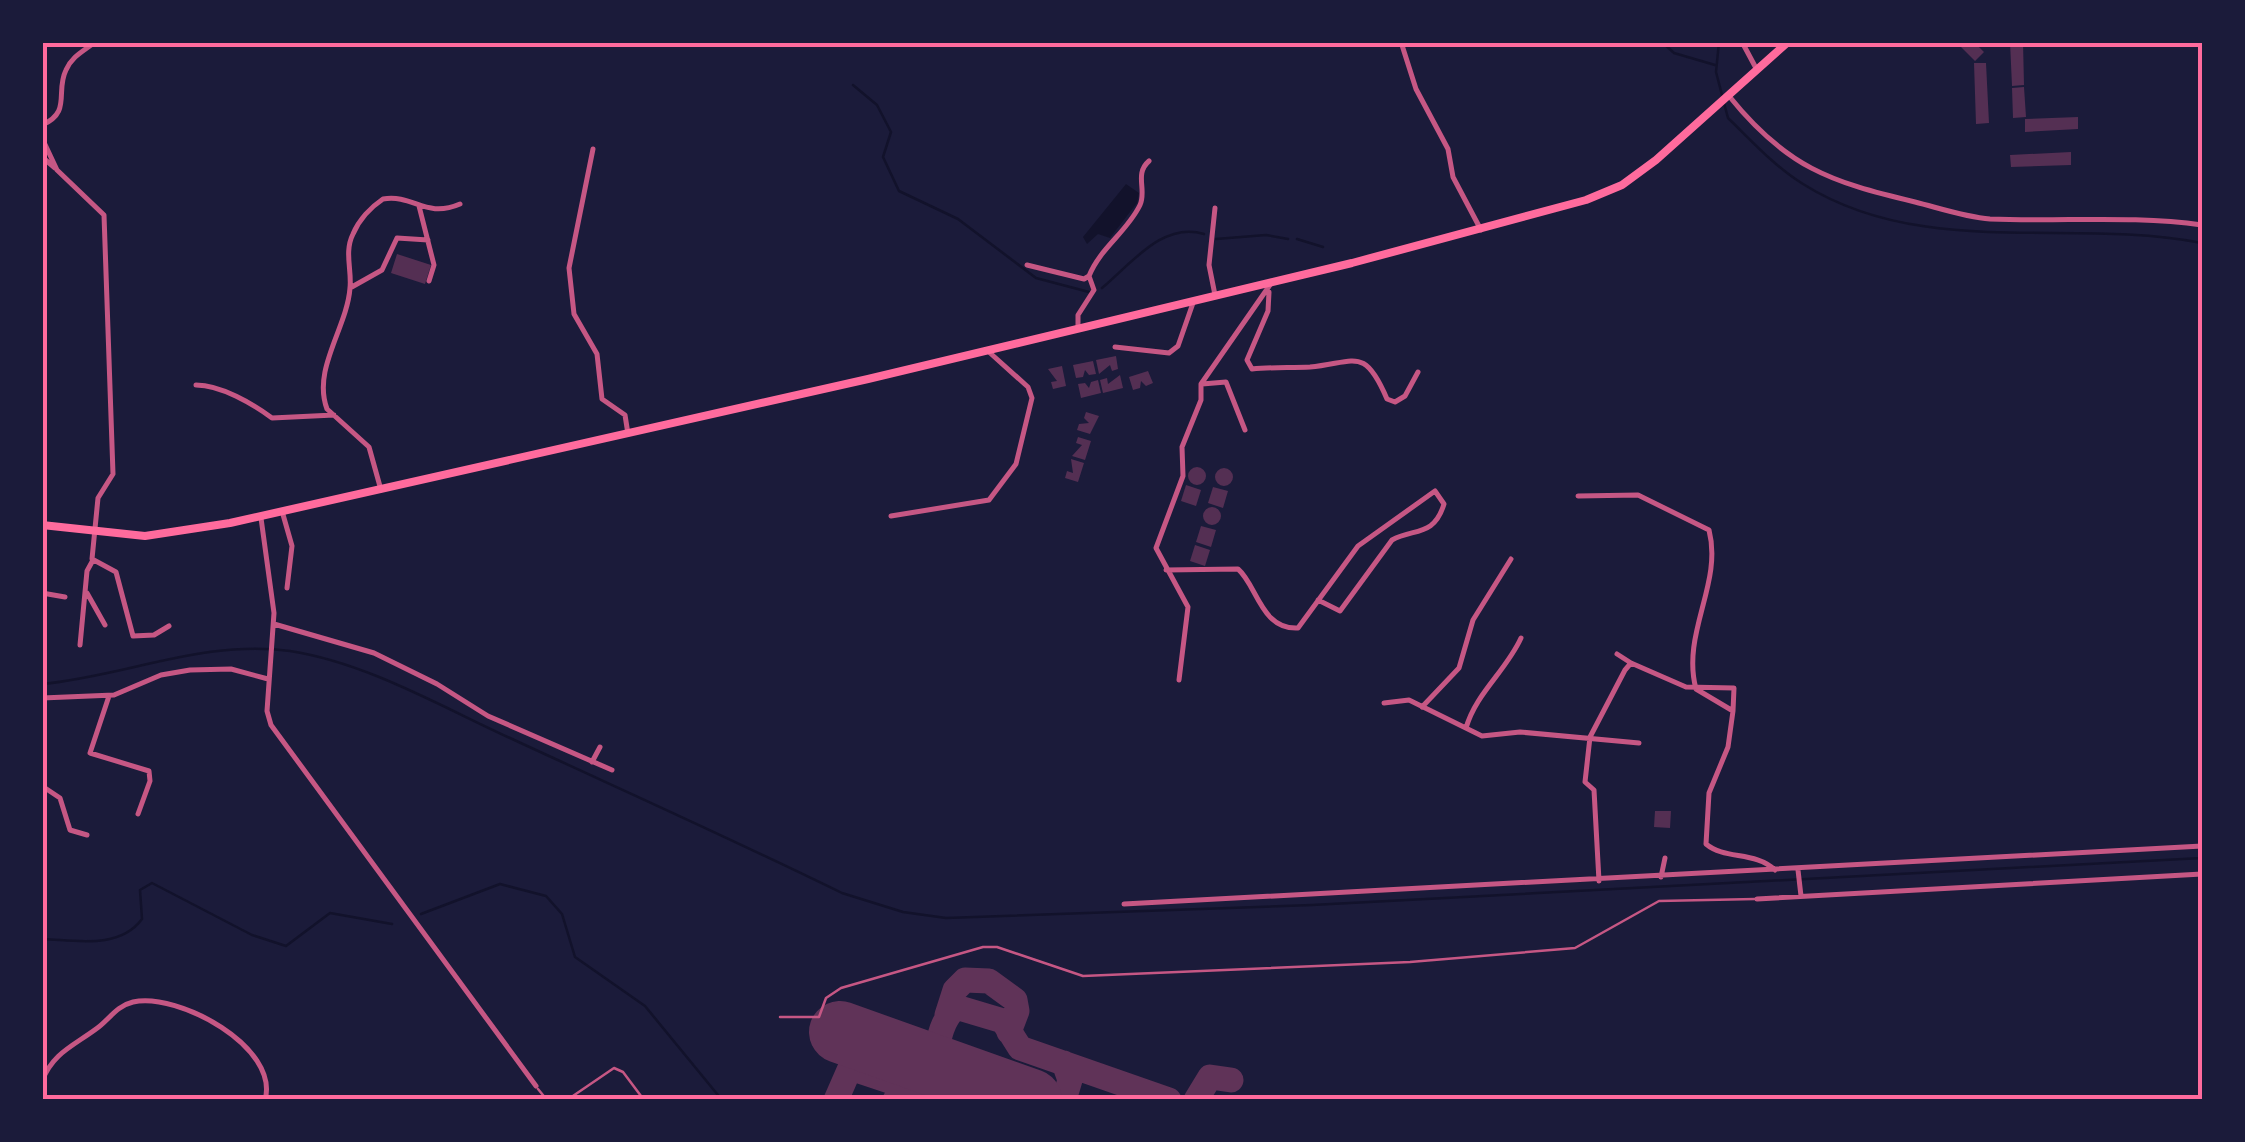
<svg xmlns="http://www.w3.org/2000/svg" width="2245" height="1142" font-family="Jost,sans-serif">
	<style>
		.water { fill: #12122b }
		.lines { fill: none; stroke-linecap: round; stroke-linejoin: round }
		.stream { stroke: #12122b; stroke-width: 2.5 }
		.taxiway { stroke: #603358; stroke-width: 25 }
		.runway { stroke: #603358; stroke-width: 62 }
		.building { fill: #542f53 }
		.service { stroke: #c65784; stroke-width: 2.5 }
		.minor { stroke: #c65784; stroke-width: 5 }
		.secondary { stroke: #ff6b9d; stroke-width: 8 }
		.neatline { fill: none; stroke: #ff6b9d; stroke-width: 4 }
	</style>
	<rect width="100%" height="100%" fill="#1b1b3a"/>
	<!-- water -->
	<path class="water" d="M1126 184 1139 193 1137 203 1110 238 1098 234 1087 244 1083 237Z"/>
	<g class="lines">
		<!-- stream -->
		<path class="stream" d="M1662 42 1674 53 1715 65
			M1719 42 1716 72 1722 95
			M853 85 877 105 891 132 883 157 899 191 958 219 1036 278 1089 292
			M1724 103 1728 118C1751 140 1775 167 1803 184 1924 260 2070 217 2202 243
			M1216 239 1266 235 1288 239
			M1297 239 1323 247
			M1102 288C1131 264 1163 221 1204 234
			M42 684C126 676 204 639 290 651 367 663 440 706 510 738 620 789 732 839 842 893L903 912 946 918 1312 905 2202 858
			M421 914 500 884 546 896 562 914 575 957 645 1006 722 1100
			M42 939C75 940 119 950 142 919L140 890 152 883 252 935 286 946 330 913 392 924"/>
		<!-- taxiway -->
		<path class="taxiway" d="M947 1015 955 990 965 980 989 981 1015 1000 1017 1011 1009 1032
			M930 1096 1000 1088
			M836 1100 850 1068 946 1100
			M895 1100C953 1094 922 1039 956 1007L1003 1021 1020 1048 1169 1100
			M1064 1100 1070 1080 1064 1063
			M1196 1100 1210 1077 1231 1080"/>
		<!-- runway -->
		<path class="runway" d="M840 1032 1031 1100"/>
	</g>
	<!-- building -->
	<path class="building" d="M1956 42H1974L1984 52 1975 61Z
		M2010 42H2023L2024 85 2012 86Z
		M1974 63H1986L1989 123 1976 124Z
		M2024 87 2026 117 2013 118 2012 88Z
		M2078 117V129L2025 132V119Z
		M2071 152V165L2011 167 2010 155Z
		M397 254 431 265 425 284 391 273Z
		M1116 356 1118 369 1112 371 1110 365 1099 374 1096 360Z
		M1093 361 1096 374 1089 375 1085 370 1083 377 1076 378 1073 365Z
		M1062 366 1066 386 1053 389 1051 382 1057 381 1048 369Z
		M1148 371 1153 383 1146 386 1141 381 1140 388 1133 390 1129 377Z
		M1120 375 1123 388 1103 393 1100 380 1107 378 1108 384Z
		M1098 380 1101 393 1081 398 1078 384 1085 383 1089 388 1091 382Z
		M1086 412 1099 416 1090 434 1077 430 1079 424 1089 423 1084 418Z
		M1078 437 1091 441 1085 460 1072 456 1082 445 1076 443Z
		M1071 459 1084 463 1078 482 1065 478 1067 471 1073 473Z
		M1188 476a9 9 0 1 1 18 0a9 9 0 1 1-18 0Z
		M1215 477a9 9 0 1 1 18 0a9 9 0 1 1-18 0Z
		M1186 485 1201 490 1196 506 1181 501Z
		M1213 487 1228 491 1223 508 1208 503Z
		M1203 516a9 9 0 1 1 18 0a9 9 0 1 1-18 0Z
		M1201 526 1216 530 1211 547 1196 542Z
		M1195 545 1210 550 1205 566 1190 561Z
		M1655 811H1671L1670 828 1654 827Z"/>
	<g class="lines">
		<!-- service -->
		<path class="service" d="M780 1017H819L826 998 841 988 983 947H997L1083 976 1410 962 1575 948 1659 901 1755 899
			M538 1089 547 1100
			M567 1100 614 1068 623 1072 644 1100"/>
		<!-- minor -->
		<path class="minor" d="M1401 42 1416 89 1448 149 1453 177 1481 230
			M1742 42 1757 70
			M1729 96C1786 167 1830 182 1915 202 1939 208 1965 217 1990 219 2061 222 2132 215 2202 225
			M42 125C72 112 55 92 66 70 72 56 84 51 95 42
			M42 138 57 170 104 215 113 474 98 498 92 559 116 572 133 636 154 635 169 626
			M593 149 569 268 574 314 597 354 602 399 625 415 628 434
			M42 157 55 168
			M419 206 434 265 429 281
			M1027 265 1084 279 1089 276
			M350 288 382 270 397 238 428 240
			M1269 292 1268 311 1247 360 1252 369C1272 367 1291 368 1310 367 1355 363 1364 345 1387 399L1395 402 1405 396 1418 372
			M1215 295 1209 265 1215 208
			M1078 328V315L1094 290 1089 276C1100 248 1127 232 1140 205 1147 190 1134 174 1149 161
			M1115 347 1169 353 1178 346 1193 303
			M1202 384 1226 382 1245 430
			M196 385C221 385 253 404 272 418L334 415
			M381 490 369 447 327 409C312 369 347 328 350 288 352 270 344 252 353 234 359 220 371 207 383 199 414 194 425 219 460 204
			M1578 496 1638 495 1709 530C1723 584 1681 633 1696 689L1733 711 1728 747 1709 793 1706 844C1725 860 1755 851 1775 870
			M282 511 292 546 287 588
			M891 516 989 500 1016 464 1032 398 1028 387 989 352
			M261 518 274 613 267 711 271 725 536 1086
			M1166 570 1238 569C1257 585 1261 630 1298 628L1358 546 1435 491 1444 504C1434 537 1414 528 1392 540L1340 611 1318 600
			M42 593 65 597
			M87 593 105 625
			M274 624 374 653 437 684 488 716 612 770
			M80 645 87 571 93 560
			M1617 654 1631 663
			M1179 680 1188 607 1156 548 1183 476 1182 447 1201 400V384L1272 282
			M109 696 90 753 149 771 150 781 138 814
			M42 698 114 695 161 675 190 670 231 669 268 679
			M1384 703 1409 700 1482 736 1520 732 1639 743
			M1422 707 1459 668 1473 620 1511 559
			M1466 728C1476 693 1506 671 1521 638
			M592 762 600 747
			M42 786 60 798 70 830 87 835
			M1798 870 1801 896
			M1661 877 1665 858
			M1599 881 1594 790 1585 782 1590 737 1625 670 1631 663 1686 687 1734 688 1733 711
			M1757 899 2202 874
			M1124 904 2202 846
			M42 1081C53 1053 73 1046 96 1029 109 1020 116 1006 133 1002 178 992 280 1047 265 1100"/>
		<!-- secondary -->
		<path class="secondary" d="M42 525 145 536 230 523 868 379 1352 263 1586 200 1622 185 1656 160 1788 42"/>
	</g>
	<!-- border -->
	<rect width="2245" height="1142" fill="none" stroke="#1b1b3a" stroke-width="90"/>
	<rect x="45" y="45" width="2155" height="1052" class="neatline"/>
</svg>
